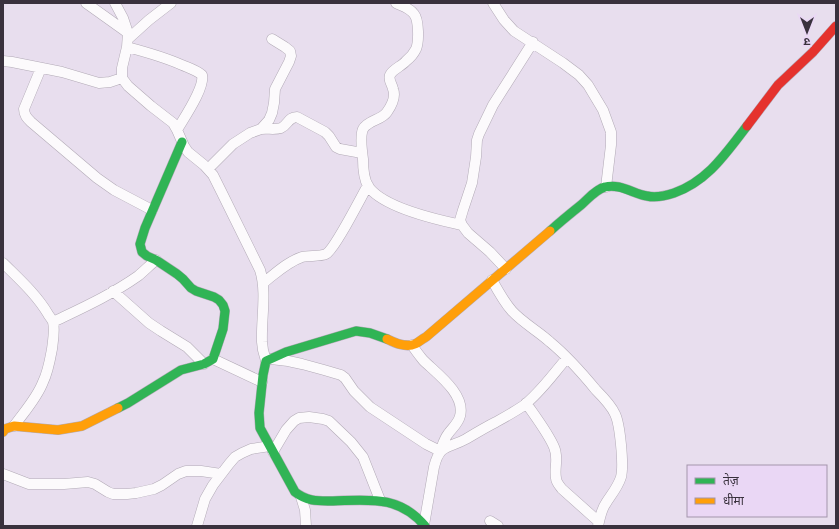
<svg xmlns="http://www.w3.org/2000/svg" width="839" height="529" font-family="Manrope,'Noto Sans Devanagari',sans-serif">
	<style>
		.lines { fill: none; stroke-linecap: round; stroke-linejoin: round }
		.street-casing { stroke: #b2aab6; stroke-width: 11 }
		.fast-casing { stroke: #b2aab6; stroke-width: 10 }
		.slow-casing { stroke: #b2aab6; stroke-width: 10 }
		.jam-casing { stroke: #b2aab6; stroke-width: 10 }
		.street { stroke: #fcfafc; stroke-width: 10 }
		.fast { stroke: #30b455; stroke-width: 9 }
		.slow { stroke: #ff9f0a; stroke-width: 9 }
		.jam { stroke: #e5322d; stroke-width: 9 }
	</style>
	<rect width="100%" height="100%" fill="#e8deee"/>
	<g class="lines">
		<!-- street casing -->
		<g class="street-casing">
			<path id="street" d="M86 3 128 33
				M115 3 123 18 128 33 127 47 122 68V78L128 86 151 106 173 123 177 130 184 146 188 152 204 165 213 175 222 193 260 270C267 292 261 319 262 342L263 350 266 361
				M396 3C402 6 410 8 414 14 419 20 419 42 416 49 414 53 410 58 406 61 402 66 393 69 390 75 388 80 392 84 393 89 396 97 392 105 387 112 382 120 368 120 363 129 360 136 362 152 363 159 363 167 364 179 368 186 382 207 438 220 462 225
				M493 3 504 20 514 31 563 63 579 75 588 85 603 110 611 132V145L606 187
				M128 39 149 20 171 3
				M127 47C146 52 164 57 182 65 189 68 196 70 202 75 205 88 184 118 177 130
				M3 61 12 62 62 72 99 83 110 82 122 78
				M41 68 24 109C24 115 27 118 31 122L97 178 114 190 152 210
				M261 129C267 128 275 130 281 128 288 125 288 117 297 117L325 132 329 136 336 147 340 149 362 153
				M208 169 233 144 250 133 261 129 269 120 272 113 274 103 275 89 289 62 291 56 290 51 285 47 272 39
				M3 263C19 279 36 294 48 314 49 316 52 319 53 322 55 330 53 341 52 349 50 360 48 372 43 382 37 398 24 412 14 426
				M506 269 490 252 468 233 462 225 460 220 463 210 472 183 476 157 477 140 479 134 493 105 533 42
				M492 280C498 291 504 302 512 311 523 323 538 331 550 342 567 356 582 373 596 390 603 397 611 405 615 414 620 424 624 465 621 477 618 487 611 495 606 503 601 510 600 518 598 526
				M263 283C275 274 287 262 302 257 309 255 319 257 326 254 335 249 361 197 368 185
				M113 291 149 323 161 331 187 347 204 364
				M53 322C82 308 111 295 138 276 144 271 150 265 156 260
				M213 359 262 382
				M271 359 288 361 302 364 324 370 341 375 345 378 354 391 370 407 426 444 440 451C443 445 444 439 448 434 452 428 458 424 460 416 466 394 436 373 423 360 419 355 415 350 412 345
				M526 403C535 416 548 433 554 447 559 458 554 467 556 478 556 482 559 485 562 489L599 522
				M273 452 286 430 294 421 299 418 309 417 323 419 329 421 351 442 363 457 380 500
				M3 474 29 484H64L88 482 95 484 108 492 113 494H127L136 493 154 489 162 485 178 474 186 471H201L221 474
				M301 497 305 510 306 526
				M490 521 498 526
				M424 525 434 467C440 443 448 449 466 439 476 433 486 427 496 422 505 417 514 412 523 406 540 393 553 374 567 358
				M197 526 205 499 213 485 229 464 235 457 242 453 251 449 270 446"/>
		</g>
		<!-- fast casing -->
		<g class="fast-casing">
			<path id="fast" d="M550 231C560 222 571 213 581 205 588 199 596 189 605 187 619 183 634 194 647 196 656 198 665 196 674 193 708 181 726 153 747 126
				M387 339 370 333 356 331 286 352 266 361 263 375 259 413 260 428 295 492C308 502 318 501 333 501 369 500 399 495 425 526
				M118 408 128 403 181 370 204 364 213 359 223 329 225 311 223 305 219 300 214 297 196 291 191 288 183 279 177 274 156 260 147 256 142 252 140 244 145 228 182 142"/>
		</g>
		<!-- slow casing -->
		<g class="slow-casing">
			<path id="slow" d="M387 339C395 343 406 348 415 344 419 342 422 339 426 337L550 231
				M3 432 5 429 14 426 58 430 82 426 118 408"/>
		</g>
		<!-- jam casing -->
		<g class="jam-casing">
			<path id="jam" d="M747 126 778 85 813 52 836 26"/>
		</g>
		<!-- street -->
		<use href="#street" class="street"/>
		<!-- fast -->
		<use href="#fast" class="fast"/>
		<!-- slow -->
		<use href="#slow" class="slow"/>
		<!-- jam -->
		<use href="#jam" class="jam"/>
	</g>
	<!-- border -->
	<rect width="839" height="529" fill="none" stroke="#39313d" stroke-width="8"/>
	<!-- legend -->
	<rect x="687" y="465" width="140" height="52" fill="#ead7f5" stroke="#a395ab"/>
	<rect x="695" y="478" width="20" height="6" fill="#30b455" stroke="#a395ab"/>
	<text x="723" y="485" font-size="12" fill="#39313d">तेज़</text>
	<rect x="695" y="498" width="20" height="6" fill="#ff9f0a" stroke="#a395ab"/>
	<text x="723" y="505" font-size="12" fill="#39313d">धीमा</text>
	<!-- north arrow -->
	<g transform="translate(807 32) rotate(180)" stroke="#ead7f5" stroke-width="3" paint-order="stroke">
	<path d="M0-3L7 15L0 10L-7 15Z" fill="#39313d"/>
	<text y="-6" font-size="11" font-weight="bold" text-anchor="middle" fill="#39313d">उ</text>
	</g>
</svg>
